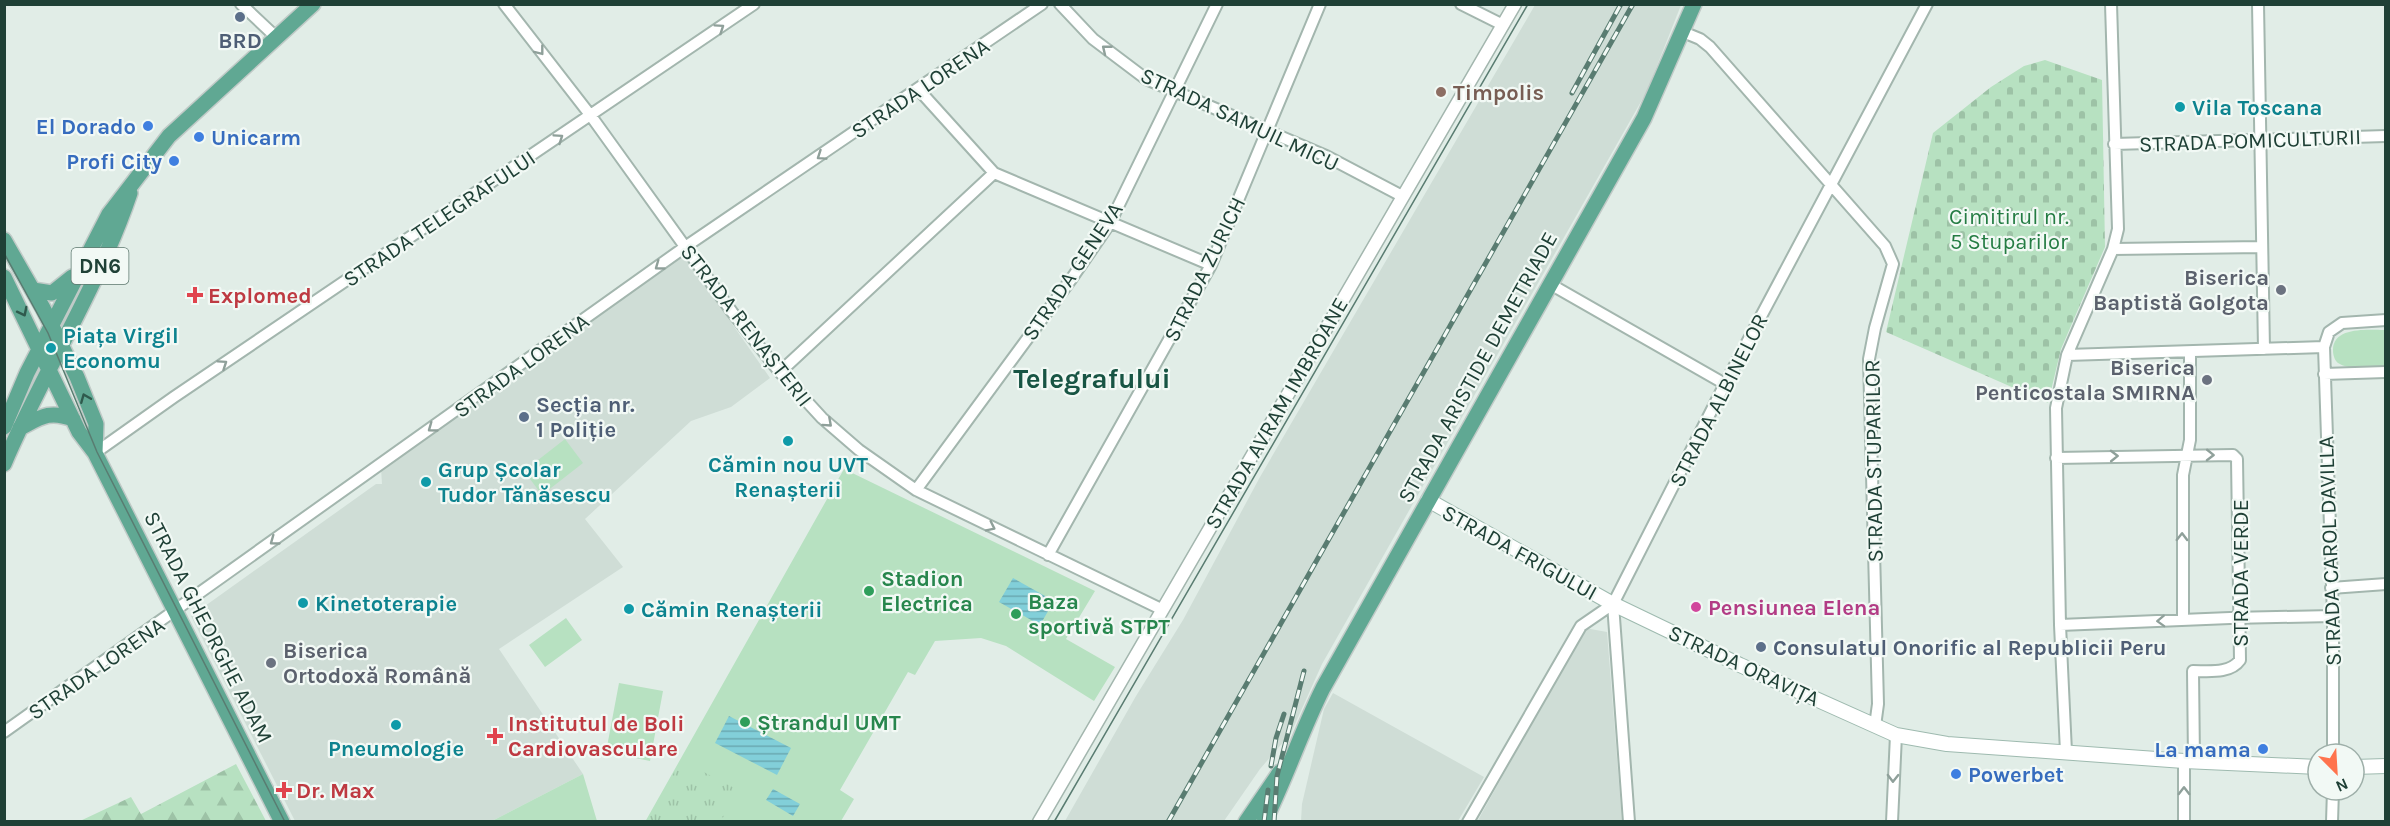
<svg xmlns="http://www.w3.org/2000/svg" width="2390" height="826" font-family="Karla,sans-serif">
	<style>
		.built { fill: #cfddd6 }
		.grass { fill: #b7e1c1 }
		.forest { fill: url(#forest-firs) }
		.cemetery { fill: url(#cemetery-stones) }
		.park { fill: url(#park-tufts) }
		.water { fill: url(#water-rules) }
		.lines { fill: none; stroke-linecap: round; stroke-linejoin: round }
		.minor-casing { stroke: #a3b6ae; stroke-width: 14 }
		.tertiary-casing { stroke: #a3b6ae; stroke-width: 15 }
		.secondary-casing { stroke: #9ebaaf; stroke-width: 16 }
		.primary-casing { stroke: #c0cac7; stroke-width: 18 }
		.minor { stroke: #fff; stroke-width: 10 }
		.tertiary { stroke: #fff; stroke-width: 12 }
		.secondary { stroke: #fff; stroke-width: 14 }
		.primary { stroke: #60a893; stroke-width: 15 }
		.tram { stroke: #597c71; stroke-width: 1.5 }
		.rail-casing { stroke: #597c71; stroke-width: 5 }
		.rail { stroke: #f2f9f5; stroke-width: 3; stroke-dasharray: 9; stroke-linecap: butt }
		.oneway { stroke: #8fa09a }
		.oneway2 { stroke: #2f5a4d }
		.service-dot { fill: #5c6f8a; stroke: #f2f9f5; stroke-width: 2 }
		.education-dot { fill: #8d6e63; stroke: #f2f9f5; stroke-width: 2 }
		.culture-dot { fill: #0f9aa8; stroke: #f2f9f5; stroke-width: 2 }
		.shop-dot { fill: #3f7fe0; stroke: #f2f9f5; stroke-width: 2 }
		.worship-dot { fill: #6b7280; stroke: #f2f9f5; stroke-width: 2 }
		.health-dot { fill: #e0444e; stroke: #f2f9f5; stroke-width: 2 }
		.leisure-dot { fill: #2e9e5b; stroke: #f2f9f5; stroke-width: 2 }
		.hotel-dot { fill: #d1479c; stroke: #f2f9f5; stroke-width: 2 }
		.labels { text-anchor: middle; stroke-width: 4.5; stroke-linejoin: round; paint-order: stroke }
		.shield { fill: #f2f9f5; stroke: #5e786f; stroke-width: 1.5 }
		.shield-label { font-size: 21px; font-weight: bold; fill: #1f4036 }
		.service-label { font-size: 22px; font-weight: bold; fill: #4e5e75; stroke: #f2f9f5; text-anchor: start }
		.street-label { font-size: 22px; fill: #1f4036; stroke: #f2f9f5 }
		.education-label { font-size: 22px; font-weight: bold; fill: #785e54; stroke: #f2f9f5; text-anchor: start }
		.culture-label { font-size: 22px; font-weight: bold; fill: #0d838f; stroke: #f2f9f5; text-anchor: start }
		.shop-label { font-size: 22px; font-weight: bold; fill: #366cbe; stroke: #f2f9f5; text-anchor: end }
		.park-label { font-size: 22px; fill: #247c43; stroke: #f2f9f5 }
		.worship-label { font-size: 22px; font-weight: bold; fill: #5b616d; stroke: #f2f9f5; text-anchor: end }
		.health-label { font-size: 22px; font-weight: bold; fill: #be3a42; stroke: #f2f9f5; text-anchor: start }
		.leisure-label { font-size: 22px; font-weight: bold; fill: #27864d; stroke: #f2f9f5; text-anchor: start }
		.hotel-label { font-size: 22px; font-weight: bold; fill: #b23c85; stroke: #f2f9f5; text-anchor: start }
		.district-label { font-size: 28px; font-weight: bold; fill: #185544; stroke: #f2f9f5 }
	</style>
	<defs>
		<pattern id="forest-firs" width="22" height="20" patternUnits="userSpaceOnUse" patternTransform="scale(1.5)"><rect width="22" height="20" fill="#b7e1c1"/><path d="M5 1l3.5 6h-7zM16 11l3.5 6h-7z" fill="#9dc2a6"/></pattern>
		<pattern id="cemetery-stones" width="16" height="16" patternUnits="userSpaceOnUse" patternTransform="scale(1.5)"><rect width="16" height="16" fill="#b7e1c1"/><path d="M2 7V4a2 2 0 0 1 4 0v3zM10 15v-3a2 2 0 0 1 4 0v3z" fill="#9dc2a6"/></pattern>
		<pattern id="park-tufts" width="24" height="20" patternUnits="userSpaceOnUse" patternTransform="scale(1.5)"><rect width="24" height="20" fill="#b7e1c1"/><path d="M3 7l-1-3M5 7V3M7 7l1-3M15 17l-1-3M17 17v-4M19 17l1-3" fill="none" stroke="#9dc2a6"/></pattern>
		<pattern id="water-rules" width="6" height="5" patternUnits="userSpaceOnUse" patternTransform="scale(1.5)"><rect width="6" height="5" fill="#82cfd9"/><path d="M0 2.5h6" fill="none" stroke="#6aa9b1"/></pattern>
	</defs>
	<rect width="100%" height="100%" fill="#e1ede7"/>
	<!-- built -->
	<path class="built" d="M1535 5H1681L1647 91 1322 664 1291 733 1260 769 1224 821H1065L1136 696 1183 620 1260 477Z
		M684 255 770 378 731 407 691 421 585 519 623 567 499 649 583 774 492 821H295L191 616 376 484H382L381 468Z
		M1585 628 1607 632 1622 821 1477 822Z
		M1333 693 1484 777 1458 821H1301L1302 804 1324 709Z"/>
	<!-- grass -->
	<path class="grass" d="M2384 330 2385 367C2372 367 2350 371 2338 363 2335 361 2333 355 2333 351 2332 326 2369 330 2384 330Z
		M565 439 583 463 542 495 524 471Z
		M844 469 1095 591 1066 639 1115 667 1094 701 1006 646 981 638 935 641 915 675 908 672 840 790 854 799 841 821 645 822Z
		M566 618 582 640 545 667 529 645Z
		M619 683 663 691 650 761 606 752Z
		M583 774 597 821H492Z"/>
	<!-- forest -->
	<path class="forest" d="M236 764 266 821H80L131 797 141 814Z"/>
	<!-- cemetery -->
	<path class="cemetery" d="M2045 60 2102 80 2105 247 2061 349 2048 403 1886 332 1933 133 1991 87 2024 66Z"/>
	<!-- park -->
	<path class="park" d="M681 760 738 790 721 821H647Z"/>
	<!-- water -->
	<path class="water" d="M1013 578 1054 601 1040 625 999 602Z
		M729 716 791 748 777 775 715 743Z
		M773 789 800 804 793 816 766 800Z"/>
	<g class="lines">
		<!-- minor casing -->
		<g class="minor-casing">
			<path id="minor" d="M241 4 277 38
				M504 4 591 116 732 312 778 370 822 418 859 450 916 490 1161 609
				M1060 4 1093 39 1146 79 1326 156 1402 196
				M1461 4 1503 25
				M2258 4 2264 349
				M1683 32 1700 39 1710 47 1885 246 1893 264 1875 328 1869 359 1878 704 1875 726
				M919 90 994 173 1211 265
				M2114 144 2386 136
				M2113 249 2262 247
				M1550 284 1725 384
				M2067 355 2324 347
				M780 372 994 173
				M2324 374 2386 372
				M95 453 174 397 754 4
				M2056 458 2233 455 2237 459 2240 660C2230 674 2209 671 2193 671L2194 761
				M916 490 1072 278 1110 223 1217 4
				M1048 555 1211 265 1320 4
				M2331 588 2386 584
				M2183 620V475L2190 440V352
				M2060 625 2230 618 2333 616
				M4 732 685 247 1042 4
				M2066 752 2060 625 2056 408 2067 355 2113 249 2118 229 2111 4
				M2333 754V616L2324 347 2329 332 2342 323 2386 320
				M1468 822 1581 626 1613 604
				M1629 822 1613 604 1725 384 1927 4
				M1892 822 1896 735
				M2184 822V761
				M2332 822 2333 790"/>
		</g>
		<!-- tertiary casing -->
		<g class="tertiary-casing">
			<path id="tertiary" d="M1039 822 1515 4"/>
		</g>
		<!-- secondary casing -->
		<g class="secondary-casing">
			<path id="secondary" d="M1428 500 1613 604 1740 665 1896 735 1947 744 2184 761 2318 767
				M2354 767 2386 766"/>
		</g>
		<!-- primary casing -->
		<g class="primary-casing">
			<path id="primary" d="M4 240 43 308 77 377 96 424 95 453
				M4 277 79 432 95 453 282 822
				M33 290 52 293 72 277
				M4 427 27 373 109 214 169 136 313 4
				M20 428C41 417 49 410 73 419
				M4 464C43 372 98 288 130 193
				M1246 822 1280 772
				M1264 822C1286 778 1301 732 1323 688L1644 118 1694 4"/>
		</g>
		<!-- minor -->
		<use href="#minor" class="minor"/>
		<!-- tertiary -->
		<use href="#tertiary" class="tertiary"/>
		<!-- secondary -->
		<use href="#secondary" class="secondary"/>
		<!-- primary -->
		<use href="#primary" class="primary"/>
		<!-- tram -->
		<path class="tram" d="M4 253 48 333 97 452 285 822
			M1054 822 1528 4"/>
		<!-- rail casing -->
		<g class="rail-casing">
			<path id="rail" d="M1572 93 1621 4
				M1271 766 1276 738 1284 714
				M1168 822 1633 4
				M1264 822 1268 790
				M1274 822 1277 776 1304 671"/>
		</g>
		<!-- rail -->
		<use href="#rail" class="rail"/>
	</g>
	<!-- one-way arrows -->
	<defs><path id="oneway-chevron" d="M-2-3.5L2.5 0L-2 3.5" fill="none" stroke-width="1.6" stroke-linecap="round" stroke-linejoin="round" transform="scale(1.5)"/></defs>
	<g class="oneway">
		<use href="#oneway-chevron" transform="translate(720 28) rotate(-34)"/>
		<use href="#oneway-chevron" transform="translate(1106 49) rotate(-141)"/>
		<use href="#oneway-chevron" transform="translate(540 51) rotate(52)"/>
		<use href="#oneway-chevron" transform="translate(559 138) rotate(-34)"/>
		<use href="#oneway-chevron" transform="translate(821 156) rotate(146)"/>
		<use href="#oneway-chevron" transform="translate(659 266) rotate(144)"/>
		<use href="#oneway-chevron" transform="translate(223 364) rotate(-34)"/>
		<use href="#oneway-chevron" transform="translate(828 423) rotate(42)"/>
		<use href="#oneway-chevron" transform="translate(432 428) rotate(144)"/>
		<use href="#oneway-chevron" transform="translate(2210 455) rotate(1)"/>
		<use href="#oneway-chevron" transform="translate(2114 456) rotate(-1)"/>
		<use href="#oneway-chevron" transform="translate(991 527) rotate(26)"/>
		<use href="#oneway-chevron" transform="translate(2182 537) rotate(-89)"/>
		<use href="#oneway-chevron" transform="translate(274 541) rotate(144)"/>
		<use href="#oneway-chevron" transform="translate(2161 621) rotate(178)"/>
		<use href="#oneway-chevron" transform="translate(1893 778) rotate(91)"/>
		<use href="#oneway-chevron" transform="translate(2184 791) rotate(-90)"/>
	</g>
	<g class="oneway2">
		<use href="#oneway-chevron" transform="translate(23 312) rotate(63)"/>
		<use href="#oneway-chevron" transform="translate(85 398) rotate(-112)"/>
	</g>
	<!-- markers -->
	<g class="service-dot">
		<circle cx="240" cy="17" r="6"/>
		<circle cx="524" cy="417" r="6"/>
		<circle cx="1761" cy="647" r="6"/>
	</g>
	<circle class="education-dot" cx="1441" cy="92" r="6"/>
	<g class="culture-dot">
		<circle cx="2180" cy="107" r="6"/>
		<circle cx="51" cy="348" r="6"/>
		<circle cx="788" cy="441" r="6"/>
		<circle cx="426" cy="482" r="6"/>
		<circle cx="303" cy="603" r="6"/>
		<circle cx="629" cy="609" r="6"/>
		<circle cx="396" cy="725" r="6"/>
	</g>
	<g class="shop-dot">
		<circle cx="148" cy="126" r="6"/>
		<circle cx="199" cy="137" r="6"/>
		<circle cx="174" cy="161" r="6"/>
		<circle cx="2263" cy="749" r="6"/>
		<circle cx="1956" cy="774" r="6"/>
	</g>
	<g class="worship-dot">
		<circle cx="2281" cy="290" r="6"/>
		<circle cx="2207" cy="380" r="6"/>
		<circle cx="271" cy="663" r="6"/>
	</g>
	<g class="health-dot">
		<path d="M192 286h6v6h6v6h-6v6h-6v-6h-6v-6h6z"/>
		<path d="M492 727h6v6h6v6h-6v6h-6v-6h-6v-6h6z"/>
		<path d="M281 781h6v6h6v6h-6v6h-6v-6h-6v-6h6z"/>
	</g>
	<g class="leisure-dot">
		<circle cx="869" cy="591" r="6"/>
		<circle cx="1016" cy="614" r="6"/>
		<circle cx="745" cy="722" r="6"/>
	</g>
	<circle class="hotel-dot" cx="1696" cy="607" r="6"/>
	<g class="labels">
		<!-- shield labels -->
		<rect class="shield" x="71.5" y="248" width="57" height="36" rx="4.5"/>
		<g class="shield-label">
			<text x="100" y="273">DN6</text>
		</g>
		<!-- service labels -->
		<g class="service-label">
			<text x="240" y="48" text-anchor="middle">BRD</text>
			<text x="536" y="412">Secția nr.<tspan x="536" dy="25">1 Poliție</tspan></text>
			<text x="1773" y="655">Consulatul Onorific al Republicii Peru</text>
		</g>
		<!-- street labels -->
		<g class="street-label">
			<text transform="translate(920 88) rotate(-34)" y="8">STRADA LORENA</text>
			<text transform="translate(1240 119) rotate(25)" y="8">STRADA SAMUIL MICU</text>
			<text transform="translate(2250 140) rotate(-2)" y="8">STRADA POMICULTURII</text>
			<text transform="translate(439 218) rotate(-34)" y="8">STRADA TELEGRAFULUI</text>
			<text transform="translate(1204 269) rotate(-64)" y="8">STRADA ZURICH</text>
			<text transform="translate(1072 271) rotate(-56)" y="8">STRADA GENEVA</text>
			<text transform="translate(747 325) rotate(52)" y="8">STRADA RENAȘTERII</text>
			<text transform="translate(521 365) rotate(-36)" y="8">STRADA LORENA</text>
			<text transform="translate(1477 367) rotate(-61)" y="8">STRADA ARISTIDE DEMETRIADE</text>
			<text transform="translate(1718 400) rotate(-63)" y="8">STRADA ALBINELOR</text>
			<text transform="translate(1276 413) rotate(-60)" y="8">STRADA AVRAM IMBROANE</text>
			<text transform="translate(1873 461) rotate(-91)" y="8">STRADA STUPARILOR</text>
			<text transform="translate(2329 551) rotate(-92)" y="8">STRADA CAROL DAVILLA</text>
			<text transform="translate(1520 552) rotate(29)" y="8">STRADA FRIGULUI</text>
			<text transform="translate(2240 573) rotate(-90)" y="8">STRADA VERDE</text>
			<text transform="translate(209 627) rotate(63)" y="8">STRADA GHEORGHE ADAM</text>
			<text transform="translate(1744 665) rotate(25)" y="8">STRADA ORAVIȚA</text>
			<text transform="translate(96 668) rotate(-35)" y="8">STRADA LORENA</text>
		</g>
		<!-- education labels -->
		<g class="education-label">
			<text x="1453" y="100">Timpolis</text>
		</g>
		<!-- culture labels -->
		<g class="culture-label">
			<text x="2192" y="115">Vila Toscana</text>
			<text x="63" y="343">Piața Virgil<tspan x="63" dy="25">Economu</tspan></text>
			<text x="788" y="472" text-anchor="middle">Cămin nou UVT<tspan x="788" dy="25">Renașterii</tspan></text>
			<text x="438" y="477">Grup Școlar<tspan x="438" dy="25">Tudor Tănăsescu</tspan></text>
			<text x="315" y="611">Kinetoterapie</text>
			<text x="641" y="617">Cămin Renașterii</text>
			<text x="396" y="756" text-anchor="middle">Pneumologie</text>
		</g>
		<!-- shop labels -->
		<g class="shop-label">
			<text x="136" y="134">El Dorado</text>
			<text x="211" y="145" text-anchor="start">Unicarm</text>
			<text x="162" y="169">Profi City</text>
			<text x="2251" y="757">La mama</text>
			<text x="1968" y="782" text-anchor="start">Powerbet</text>
		</g>
		<!-- park labels -->
		<g class="park-label">
			<text x="2009" y="224">Cimitirul nr.<tspan x="2009" dy="25">5 Stuparilor</tspan></text>
		</g>
		<!-- worship labels -->
		<g class="worship-label">
			<text x="2269" y="285">Biserica<tspan x="2269" dy="25">Baptistă Golgota</tspan></text>
			<text x="2195" y="375">Biserica<tspan x="2195" dy="25">Penticostala SMIRNA</tspan></text>
			<text x="283" y="658" text-anchor="start">Biserica<tspan x="283" dy="25">Ortodoxă Română</tspan></text>
		</g>
		<!-- health labels -->
		<g class="health-label">
			<text x="208" y="303">Explomed</text>
			<text x="508" y="731">Institutul de Boli<tspan x="508" dy="25">Cardiovasculare</tspan></text>
			<text x="296" y="798">Dr. Max</text>
		</g>
		<!-- leisure labels -->
		<g class="leisure-label">
			<text x="881" y="586">Stadion<tspan x="881" dy="25">Electrica</tspan></text>
			<text x="1028" y="609">Baza<tspan x="1028" dy="25">sportivă STPT</tspan></text>
			<text x="757" y="730">Ștrandul UMT</text>
		</g>
		<!-- hotel labels -->
		<g class="hotel-label">
			<text x="1708" y="615">Pensiunea Elena</text>
		</g>
		<!-- district labels -->
		<g class="district-label">
			<text x="1092" y="388">Telegrafului</text>
		</g>
	</g>
	<!-- border -->
	<rect width="2390" height="826" fill="none" stroke="#1f4036" stroke-width="12"/>
	<!-- north arrow -->
	<g transform="translate(2336 772) rotate(156)"><circle r="28" fill="#f2f9f5" stroke="#9eafa9" stroke-width="1.5"/>
	<path d="M0-4.5L10 22L0 15L-10 22Z" fill="#ff734d"/>
	<text y="-9" font-size="16" font-weight="bold" text-anchor="middle" fill="#1f4036">N</text>
	</g>
</svg>
